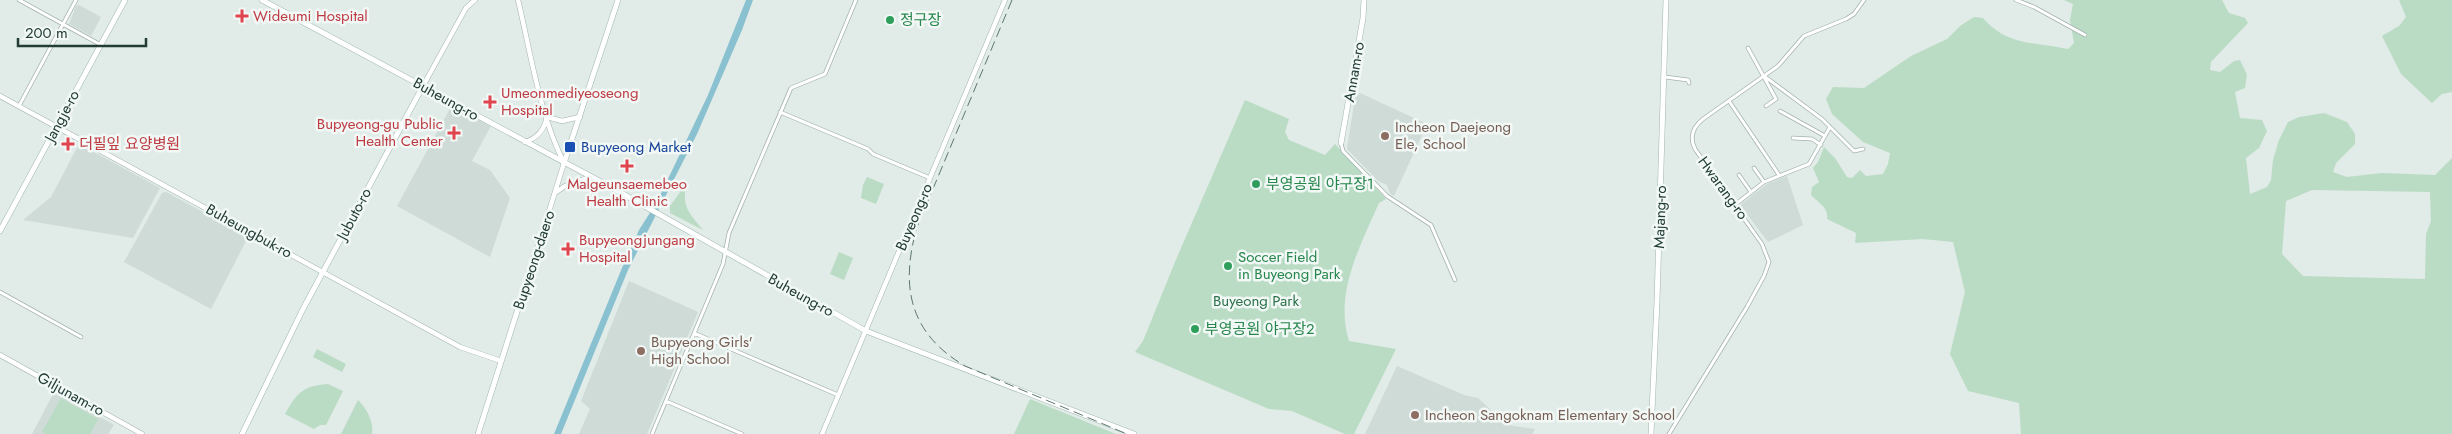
<svg xmlns="http://www.w3.org/2000/svg" width="2452" height="434" font-family="Jost,'Noto Sans KR',sans-serif">
	<style>
		.built { fill: #cfdbd6 }
		.green { fill: #badcc5; fill-rule: evenodd }
		.water { fill: #8ac1d0 }
		.lines { fill: none; stroke-linecap: round; stroke-linejoin: round }
		.minor-casing { stroke: #a4b3ae; stroke-width: 4.5 }
		.tertiary-casing { stroke: #a4b3ae; stroke-width: 5.5 }
		.secondary-casing { stroke: #a0b7b0; stroke-width: 6 }
		.minor { stroke: #fff; stroke-width: 3 }
		.tertiary { stroke: #fff; stroke-width: 4.5 }
		.secondary { stroke: #fff; stroke-width: 5 }
		.rail { stroke: #5c7771; stroke-width: 1; stroke-dasharray: 10 5; stroke-linecap: butt }
		.health-dot { fill: #e0444e; stroke: #f1f8f5; stroke-width: 2 }
		.leisure-dot { fill: #2e9e5b; stroke: #f1f8f5; stroke-width: 2 }
		.education-dot { fill: #8d6e63; stroke: #f1f8f5; stroke-width: 2 }
		.transit-dot { fill: #1a4fb4; stroke: #f1f8f5; stroke-width: 2 }
		.labels { text-anchor: middle; stroke-width: 5; stroke-linejoin: round; paint-order: stroke }
		.health-label { font-size: 15px; fill: #be3a42; stroke: #f1f8f5; text-anchor: start }
		.leisure-label { font-size: 15px; fill: #27864d; stroke: #f1f8f5; text-anchor: start }
		.street-label { font-size: 15px; fill: #223c36; stroke: #f1f8f5 }
		.education-label { font-size: 15px; fill: #785e54; stroke: #f1f8f5; text-anchor: start }
		.transit-label { font-size: 15px; fill: #164399; stroke: #f1f8f5; text-anchor: start }
		.park-label { font-size: 15px; fill: #2d724b; stroke: #f1f8f5 }
	</style>
	<rect width="100%" height="100%" fill="#e1ebe7"/>
	<!-- built -->
	<path class="built" d="M79 5 101 17 91 36 69 24 76 6Z
		M1360 93 1427 124 1394 196 1390 194 1387 185 1378 181 1347 149 1355 97Z
		M453 103 492 124 472 161 490 170 510 198 490 257 397 206Z
		M79 144 160 188 133 238 23 220 51 197Z
		M1787 176 1803 225 1768 242 1740 205 1767 184Z
		M166 192 244 234 246 241 211 309 124 262 162 193Z
		M629 281 698 312 647 434H579L590 409 581 401Z
		M1397 366 1464 395 1478 398 1507 425 1535 429 1532 434H1365Z
		M58 393 114 425 108 434H32L53 394Z"/>
	<!-- green -->
	<path class="green" d="M2064 0H2222L2229 13 2245 18 2248 23 2211 62 2210 70 2220 72 2234 61 2240 60 2247 75 2245 88 2235 92 2240 118 2262 120 2267 131 2259 148 2246 158 2250 194 2267 187 2271 180 2273 160 2279 140 2288 122 2299 117 2324 113 2347 122 2355 134V144L2336 163 2333 172 2347 177 2382 173 2435 175 2452 158V434H2021L2019 403 1968 391 1950 354 1965 292 1953 242 1923 239 1855 243 1856 233 1827 219C1829 207 1818 203 1811 195L1812 187 1819 182 1813 168 1818 162 1824 147 1835 158 1847 177 1852 178 1860 170 1866 176 1883 174 1888 164 1890 153 1863 142 1832 114 1826 99 1833 87 1864 88 1911 56 1947 39 1960 26 1974 17 1983 18C2007 46 2035 42 2068 49L2074 43 2070 20 2073 4ZM2312 190 2430 192 2431 221 2426 234 2425 279 2303 276 2282 254 2286 201Z
		M2399 0H2452V92L2442 94 2432 103 2401 74 2382 36 2399 26 2406 17Z
		M1245 100 1289 119 1285 132 1289 140 1325 155 1335 144 1386 199 1379 203C1360 246 1334 294 1349 341L1396 349 1354 434H1345L1292 411 1269 409 1135 352 1143 341 1175 262Z
		M867 177 884 184 876 204 861 198 863 185Z
		M688 181C680 205 688 212 703 230L670 213V206Z
		M839 252 853 258 844 280 830 274Z
		M317 349 346 364 342 372 313 357Z
		M328 384 343 391 326 425H320L314 429 285 414C297 393 302 386 328 384Z
		M61 398 98 419 90 434H46L42 432Z
		M1030 399 1116 434H1014Z
		M358 400C367 409 374 422 372 434H341Z"/>
	<!-- water -->
	<path class="water" d="M746 0H753L742 30 697 134 628 270 561 434H554L622 268 639 230 658 200 708 95Z"/>
	<g class="lines">
		<!-- minor casing -->
		<g class="minor-casing">
			<path id="minor" d="M19 0 101 45
				M2016 0 2034 7 2085 35
				M1748 48 1776 99 1766 106
				M1764 76 1822 119 1854 151 1863 149
				M1665 77 1688 80 1689 83
				M1729 101 1779 175
				M19 106 76 0
				M1780 111 1825 136
				M780 112 868 149 873 154 930 178
				M1793 138 1812 139 1821 145
				M1341 143 1343 151 1387 196 1431 225 1455 280
				M1754 168 1764 182
				M1739 175 1751 192
				M1736 204 1764 182 1809 164 1830 127
				M0 292 81 337
				M694 333 838 395
				M666 401 742 434
				M652 434 723 264 729 233 791 88 825 74 856 0
				M1669 434 1747 307 1764 276 1769 262 1762 244 1695 149C1689 137 1693 127 1703 119L1778 66 1804 36 1846 19 1854 14 1864 0"/>
		</g>
		<!-- tertiary casing -->
		<g class="tertiary-casing">
			<path id="tertiary" d="M518 0C531 54 539 113 564 163L546 221
				M423 86 466 8 475 0
				M0 96 460 347 501 361
				M525 142C538 138 544 130 547 117L562 121 580 117
				M555 193 565 186 590 177
				M0 355 142 434
				M822 434 1005 0"/>
		</g>
		<!-- secondary casing -->
		<g class="secondary-casing">
			<path id="secondary" d="M262 0 616 190 866 331 1134 434
				M1341 143 1363 18 1364 0
				M564 163 618 0
				M0 231 125 0
				M242 434 303 309 423 86
				M478 434 546 221
				M1651 434 1657 301 1666 0"/>
		</g>
		<!-- minor -->
		<use href="#minor" class="minor"/>
		<!-- tertiary -->
		<use href="#tertiary" class="tertiary"/>
		<!-- secondary -->
		<use href="#secondary" class="secondary"/>
		<!-- rail -->
		<path class="rail" d="M1012 0 917 227C900 286 909 333 965 366L1127 434"/>
	</g>
	<!-- markers -->
	<g class="health-dot">
		<path d="M239.5 8.5h5v5h5v5h-5v5h-5v-5h-5v-5h5z"/>
		<path d="M487.5 94.5h5v5h5v5h-5v5h-5v-5h-5v-5h5z"/>
		<path d="M451.5 125.5h5v5h5v5h-5v5h-5v-5h-5v-5h5z"/>
		<path d="M65.5 136.5h5v5h5v5h-5v5h-5v-5h-5v-5h5z"/>
		<path d="M624.5 158.5h5v5h5v5h-5v5h-5v-5h-5v-5h5z"/>
		<path d="M565.5 241.5h5v5h5v5h-5v5h-5v-5h-5v-5h5z"/>
	</g>
	<g class="leisure-dot">
		<circle cx="890" cy="20" r="5"/>
		<circle cx="1256" cy="184" r="5"/>
		<circle cx="1228" cy="266" r="5"/>
		<circle cx="1195" cy="329" r="5"/>
	</g>
	<g class="education-dot">
		<circle cx="1385" cy="136" r="5"/>
		<circle cx="641" cy="351" r="5"/>
		<circle cx="1415" cy="415" r="5"/>
	</g>
	<rect class="transit-dot" x="564" y="141" width="12" height="12" rx="2.5"/>
	<g class="labels">
		<!-- health labels -->
		<g class="health-label">
			<text x="253" y="21">Wideumi Hospital</text>
			<text x="501" y="98">Umeonmediyeoseong<tspan x="501" dy="17">Hospital</tspan></text>
			<text x="443" y="129" text-anchor="end">Bupyeong-gu Public<tspan x="443" dy="17">Health Center</tspan></text>
			<text x="79" y="149">더필잎 요양병원</text>
			<text x="627" y="189" text-anchor="middle">Malgeunsaemebeo<tspan x="627" dy="17">Health Clinic</tspan></text>
			<text x="579" y="245">Bupyeongjungang<tspan x="579" dy="17">Hospital</tspan></text>
		</g>
		<!-- leisure labels -->
		<g class="leisure-label">
			<text x="900" y="25">정구장</text>
			<text x="1266" y="189">부영공원 야구장1</text>
			<text x="1238" y="262">Soccer Field<tspan x="1238" dy="17">in Buyeong Park</tspan></text>
			<text x="1205" y="334">부영공원 야구장2</text>
		</g>
		<!-- street labels -->
		<g class="street-label">
			<text transform="translate(1354 72) rotate(-80)" y="5">Annam-ro</text>
			<text transform="translate(446 99) rotate(29)" y="5">Buheung-ro</text>
			<text transform="translate(62 116) rotate(-62)" y="5">Jangje-ro</text>
			<text transform="translate(1723 188) rotate(54)" y="5">Hwarang-ro</text>
			<text transform="translate(354 214) rotate(-62)" y="5">Jubuto-ro</text>
			<text transform="translate(914 217) rotate(-67)" y="5">Buyeong-ro</text>
			<text transform="translate(1660 217) rotate(-88)" y="5">Majang-ro</text>
			<text transform="translate(249 231) rotate(29)" y="5">Buheungbuk-ro</text>
			<text transform="translate(534 260) rotate(-72)" y="5">Bupyeong-daero</text>
			<text transform="translate(801 295) rotate(29)" y="5">Buheung-ro</text>
			<text transform="translate(71 394) rotate(29)" y="5">Giljunam-ro</text>
		</g>
		<!-- education labels -->
		<g class="education-label">
			<text x="1395" y="132">Incheon Daejeong<tspan x="1395" dy="17">Ele, School</tspan></text>
			<text x="651" y="347">Bupyeong Girls'<tspan x="651" dy="17">High School</tspan></text>
			<text x="1425" y="420">Incheon Sangoknam Elementary School</text>
		</g>
		<!-- transit labels -->
		<g class="transit-label">
			<text x="581" y="152">Bupyeong Market</text>
		</g>
		<!-- park labels -->
		<g class="park-label">
			<text x="1256" y="306">Buyeong Park</text>
		</g>
	</g>
	<!-- scale -->
	<path d="M18 38v8h128v-8" fill="none" stroke="#223c36" stroke-width="2.5"/>
	<text x="25" y="38" font-size="15" fill="#223c36" stroke="#f1f8f5" stroke-width="4" paint-order="stroke">200 m</text>
</svg>
